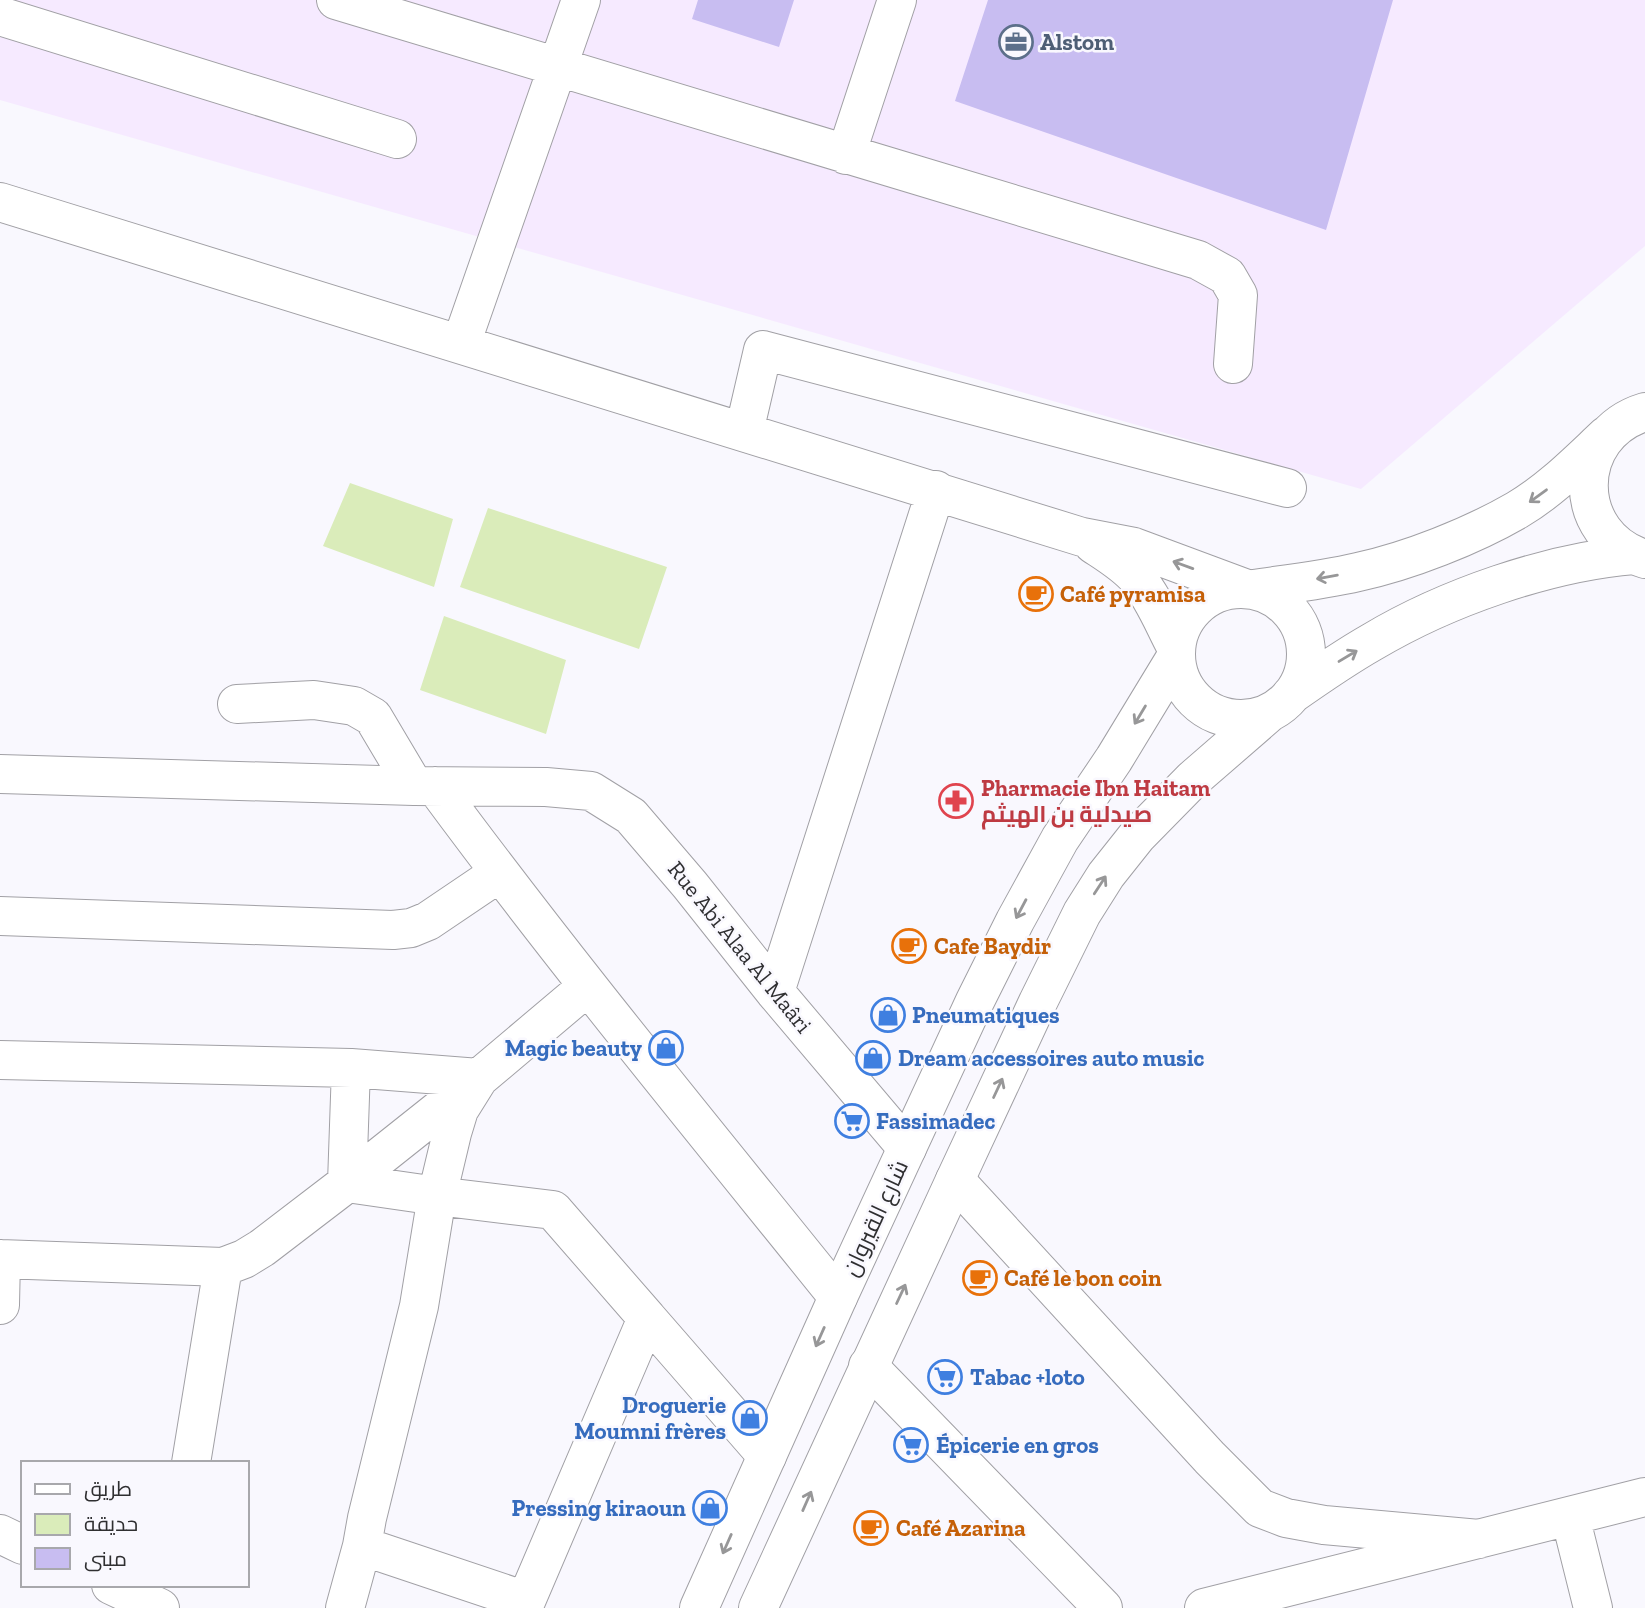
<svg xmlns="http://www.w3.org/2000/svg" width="1645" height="1608" font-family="'Zilla Slab',Cairo,serif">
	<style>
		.industrial { fill: #f6eaff }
		.green { fill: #daecba }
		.building { fill: #c8bdf1 }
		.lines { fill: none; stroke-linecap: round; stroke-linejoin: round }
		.minor-casing { stroke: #a1a0a5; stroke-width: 40 }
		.major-casing { stroke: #a1a0a5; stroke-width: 40 }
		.minor { stroke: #fff; stroke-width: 38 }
		.major { stroke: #fff; stroke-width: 38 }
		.oneway { stroke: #979798 }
		.labels { text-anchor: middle; stroke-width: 5; stroke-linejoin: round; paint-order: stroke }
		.service-label { font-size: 23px; font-weight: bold; fill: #4e5e75; stroke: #f9f8fe; text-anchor: start }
		.food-label { font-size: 23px; font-weight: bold; fill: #c56008; stroke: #f9f8fe; text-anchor: start }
		.health-label { font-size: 23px; font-weight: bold; fill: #be3a42; stroke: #f9f8fe; text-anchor: start }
		.street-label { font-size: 23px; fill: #2f2f31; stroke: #f9f8fe }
		.shop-label { font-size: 23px; font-weight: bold; fill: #366cbe; stroke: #f9f8fe; text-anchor: start }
	</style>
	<rect width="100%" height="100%" fill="#f9f8fe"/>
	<!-- industrial -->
	<path class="industrial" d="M0 0H1645V246L1361 489 0 100Z"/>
	<!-- green -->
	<path class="green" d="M350 483 453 519 434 587 323 546Z
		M488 508 667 567 639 649 460 587Z
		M444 616 566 660 546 734 420 690Z"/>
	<!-- building -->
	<path class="building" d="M698 0H794L779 47 692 19Z
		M988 0H1393L1326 230 955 101Z"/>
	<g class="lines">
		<!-- minor casing -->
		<g class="minor-casing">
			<path id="minor" d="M336 0 1198 260 1227 276 1238 295 1233 364
				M0 16 397 139
				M846 155 897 0
				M0 202 1082 537 1134 547 1247 589
				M461 344 581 0
				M744 432 763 350 1287 488
				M1093 544C1108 554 1125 564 1137 578 1154 598 1164 625 1176 647
				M237 704 314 700 354 706 373 717 414 786
				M0 774 414 786 546 787 591 791 631 816 690 885 775 992 907 1148
				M435 786C564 961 702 1128 838 1297
				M0 916 393 930 411 928 428 921 499 873
				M775 992 936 490
				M0 1060 351 1068 479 1078 459 1110 452 1133 437 1196 419 1306 367 1518 362 1546 345 1608
				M351 1068 347 1183 437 1196 553 1210 647 1318 523 1608
				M955 1180 1210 1458 1260 1508 1286 1518 1324 1525 1479 1539
				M0 1259 223 1267 244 1259 262 1248 347 1183 479 1078 588 986
				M0 1305 1 1259
				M647 1318 767 1456
				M868 1366 1103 1608
				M191 1463 223 1267
				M1570 1516 1593 1608
				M0 1534 23 1545
				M362 1546 526 1601
				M111 1585 160 1608
				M1204 1608 1645 1497"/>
		</g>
		<!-- major casing -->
		<g class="major-casing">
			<path id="major" d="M1645 412C1570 435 1570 536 1645 559
				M1176 654a65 65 0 1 1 130 0a65 65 0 1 1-130 0Z
				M1253 589C1288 584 1324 580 1358 572 1409 561 1472 536 1517 510 1551 490 1579 461 1607 435
				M1291 695C1318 676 1344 658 1372 642 1446 598 1548 562 1634 555
				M699 1608 838 1297 975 1001 1015 921 1060 839 1114 759 1176 657
				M758 1608 955 1180 1038 1002 1082 913 1106 875 1137 836 1193 779 1269 713"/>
		</g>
		<!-- minor -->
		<use href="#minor" class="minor"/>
		<!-- major -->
		<use href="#major" class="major"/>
	</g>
	<!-- one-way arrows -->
	<defs><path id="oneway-shaft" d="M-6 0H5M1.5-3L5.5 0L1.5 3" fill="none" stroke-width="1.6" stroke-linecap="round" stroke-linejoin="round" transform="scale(1.75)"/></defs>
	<g class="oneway">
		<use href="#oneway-shaft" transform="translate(1538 496) rotate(144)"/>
		<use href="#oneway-shaft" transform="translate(1183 565) rotate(-160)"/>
		<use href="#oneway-shaft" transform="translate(1327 577) rotate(170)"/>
		<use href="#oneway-shaft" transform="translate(1348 656) rotate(-31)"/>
		<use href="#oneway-shaft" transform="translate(1140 715) rotate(121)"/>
		<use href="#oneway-shaft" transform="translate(1100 885) rotate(-57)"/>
		<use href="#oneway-shaft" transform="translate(1021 909) rotate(118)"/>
		<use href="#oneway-shaft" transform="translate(998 1088) rotate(-65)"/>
		<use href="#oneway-shaft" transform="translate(901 1294) rotate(-65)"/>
		<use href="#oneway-shaft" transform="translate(820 1337) rotate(114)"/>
		<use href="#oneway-shaft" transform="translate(807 1501) rotate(-66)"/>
		<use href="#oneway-shaft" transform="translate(727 1544) rotate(114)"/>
	</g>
	<!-- icons -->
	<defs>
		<g id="office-ring" transform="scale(1.75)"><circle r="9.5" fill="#f9f8fe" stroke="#5c6f8a" stroke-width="1.5"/><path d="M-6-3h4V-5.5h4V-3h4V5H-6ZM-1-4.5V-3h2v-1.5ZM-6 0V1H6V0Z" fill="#5c6f8a"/></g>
		<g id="cafe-ring" transform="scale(1.75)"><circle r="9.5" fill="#f9f8fe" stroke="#e8710a" stroke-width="1.5"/><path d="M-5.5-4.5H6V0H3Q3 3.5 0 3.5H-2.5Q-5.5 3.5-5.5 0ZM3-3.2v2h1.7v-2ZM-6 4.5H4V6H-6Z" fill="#e8710a"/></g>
		<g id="pharmacy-ring" transform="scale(1.75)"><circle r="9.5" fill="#f9f8fe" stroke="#e0444e" stroke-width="1.5"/><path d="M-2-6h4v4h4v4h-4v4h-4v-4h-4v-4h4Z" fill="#e0444e"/></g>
		<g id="shop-ring" transform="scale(1.75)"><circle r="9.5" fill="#f9f8fe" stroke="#3f7fe0" stroke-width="1.5"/><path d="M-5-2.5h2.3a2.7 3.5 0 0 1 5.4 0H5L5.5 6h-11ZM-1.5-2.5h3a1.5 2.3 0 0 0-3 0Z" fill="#3f7fe0"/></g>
		<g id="supermarket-ring" transform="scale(1.75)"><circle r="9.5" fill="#f9f8fe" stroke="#3f7fe0" stroke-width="1.5"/><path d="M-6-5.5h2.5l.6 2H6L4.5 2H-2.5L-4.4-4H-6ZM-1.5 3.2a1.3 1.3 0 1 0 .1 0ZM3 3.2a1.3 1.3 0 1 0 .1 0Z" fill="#3f7fe0"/></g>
	</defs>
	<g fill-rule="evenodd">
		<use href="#office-ring" x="1016" y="42"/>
		<use href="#cafe-ring" x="1036" y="594"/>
		<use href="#pharmacy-ring" x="956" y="801"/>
		<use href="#cafe-ring" x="909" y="946"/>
		<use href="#shop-ring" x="888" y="1015"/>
		<use href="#shop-ring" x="666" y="1048"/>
		<use href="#shop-ring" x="873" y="1058"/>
		<use href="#supermarket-ring" x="852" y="1121"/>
		<use href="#cafe-ring" x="980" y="1278"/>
		<use href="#supermarket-ring" x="945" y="1377"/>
		<use href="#shop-ring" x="750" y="1418"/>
		<use href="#supermarket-ring" x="911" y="1445"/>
		<use href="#shop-ring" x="710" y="1508"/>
		<use href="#cafe-ring" x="871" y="1528"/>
	</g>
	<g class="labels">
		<!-- service labels -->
		<g class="service-label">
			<text x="1040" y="50">Alstom</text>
		</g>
		<!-- food labels -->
		<g class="food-label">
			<text x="1060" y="602">Café pyramisa</text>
			<text x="934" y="954">Cafe Baydir</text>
			<text x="1004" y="1286">Café le bon coin</text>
			<text x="896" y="1536">Café Azarina</text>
		</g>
		<!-- health labels -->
		<g class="health-label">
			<text x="981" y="796">Pharmacie Ibn Haitam<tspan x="981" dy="26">صيدلية بن الهيثم</tspan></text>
		</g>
		<!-- street labels -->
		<g class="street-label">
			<text transform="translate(740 947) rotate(51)" y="8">Rue Abi Alaa Al Maâri</text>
			<text transform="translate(875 1218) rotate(-65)" y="8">شارع القيروان</text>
		</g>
		<!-- shop labels -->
		<g class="shop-label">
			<text x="912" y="1023">Pneumatiques</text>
			<text x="642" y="1056" text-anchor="end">Magic beauty</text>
			<text x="898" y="1066">Dream accessoires auto music</text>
			<text x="876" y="1129">Fassimadec</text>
			<text x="970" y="1385">Tabac +loto</text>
			<text x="726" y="1413" text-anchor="end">Droguerie<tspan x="726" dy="26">Moumni frères</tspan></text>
			<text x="936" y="1453">Épicerie en gros</text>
			<text x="686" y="1516" text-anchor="end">Pressing kiraoun</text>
		</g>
	</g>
	<!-- legend -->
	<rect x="21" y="1461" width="228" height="126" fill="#f9f8fe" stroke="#a8a8ac" stroke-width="2"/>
	<rect x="35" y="1484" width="35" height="10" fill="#ffffff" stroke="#a8a8ac" stroke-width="2"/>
	<text x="84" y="1496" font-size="21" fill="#2f2f31">طريق</text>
	<rect x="35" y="1514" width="35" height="21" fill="#daecba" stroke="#a8a8ac" stroke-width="2"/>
	<text x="84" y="1531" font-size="21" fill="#2f2f31">حديقة</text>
	<rect x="35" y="1548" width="35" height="21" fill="#c8bdf1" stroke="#a8a8ac" stroke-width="2"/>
	<text x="84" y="1566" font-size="21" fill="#2f2f31">مبنى</text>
</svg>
